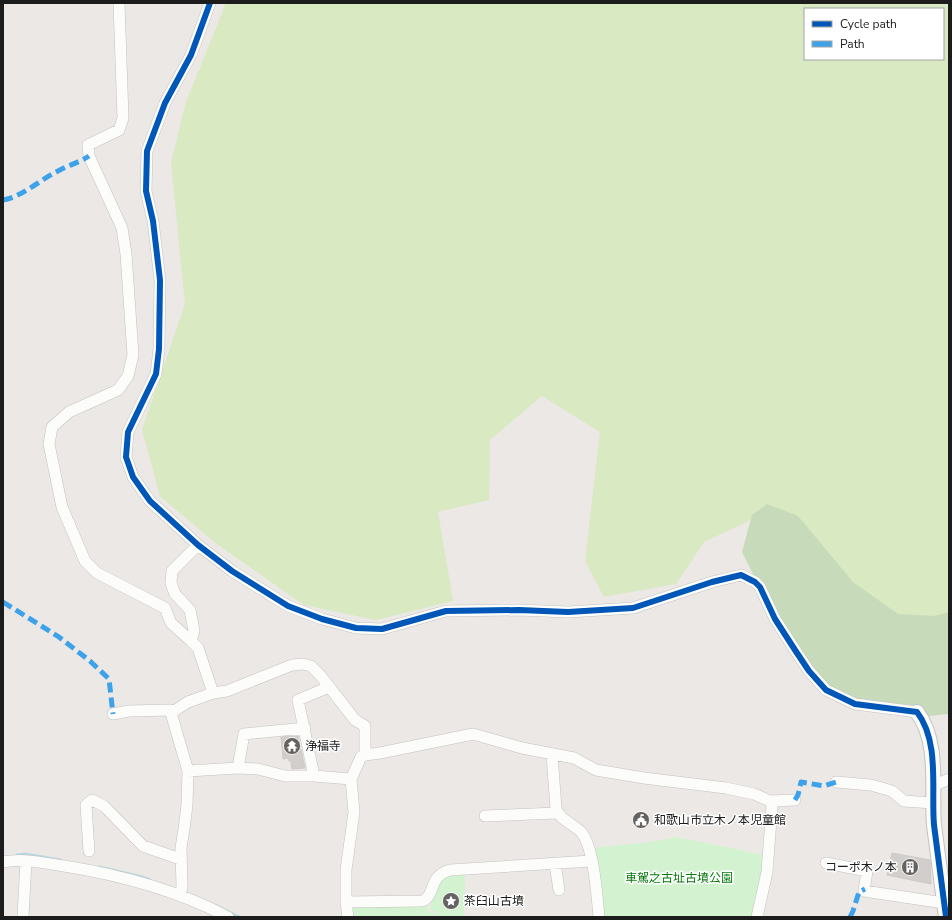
<svg xmlns="http://www.w3.org/2000/svg" width="952" height="920" font-family="'Nunito Sans','Noto Sans JP',sans-serif">
	<style>
		.grass { fill: #d9e9c2; fill-rule: evenodd }
		.forest { fill: #c7daba }
		.park { fill: #d2f2d0 }
		.lines { fill: none; stroke-linecap: round; stroke-linejoin: round }
		.stream { stroke: #b7d9df; stroke-width: 3 }
		.building { fill: #d1cecc; stroke: #cecac6 }
		.minor-casing { stroke: #c3c2c1; stroke-width: 12 }
		.tertiary-casing { stroke: #c3c2c1; stroke-width: 16 }
		.minor { stroke: #fcfcfb; stroke-width: 11 }
		.tertiary { stroke: #fcfcfb; stroke-width: 14 }
		.quiet { stroke: #3da2ea; stroke-width: 5; stroke-dasharray: 10 5; stroke-linecap: butt }
		.cycleway-casing { stroke: #fff; stroke-width: 8 }
		.cycleway { stroke: #0057b8; stroke-width: 6 }
		.labels { text-anchor: middle; stroke-width: 3; stroke-linejoin: round; paint-order: stroke }
		.poi-label { font-size: 12px; fill: #1c1c1c; stroke: #fff; text-anchor: start }
		.park-label { font-size: 12px; fill: #0a7b0e; stroke: #fff }
	</style>
	<rect width="100%" height="100%" fill="#ebe8e5"/>
	<!-- grass -->
	<path class="grass" d="M226 3H949V623L903 630 776 508 704 542 676 584 604 597 585 561 600 432 542 396 490 440 489 500 438 512 453 601 376 620 304 605 214 542 160 496 142 430 185 304 171 163 186 102ZM805 9H943V59H805Z"/>
	<!-- forest -->
	<path class="forest" d="M767 504 798 516 853 582 898 614 935 616 949 612V714L929 716 923 711 856 701 827 687 812 669 756 580 742 552 752 515Z"/>
	<!-- park -->
	<path class="park" d="M677 837 764 855 763 867 753 917H602L594 848C622 844 650 844 677 837Z
		M465 873 464 917H438V912L430 910C431 896 436 888 443 876Z
		M352 905H427L429 912 437 913 436 917H353Z"/>
	<g class="lines">
		<!-- stream -->
		<path class="stream" d="M17 855 25 854 60 860
			M99 867 142 877 150 880
			M217 906 239 917"/>
	</g>
	<!-- building -->
	<path class="building" d="M298 736 305 768 292 769 291 761H289L288 758 283 759 281 737Z
		M892 853 930 860 931 884 887 875Z"/>
	<g class="lines">
		<!-- minor casing -->
		<g class="minor-casing">
			<path id="minor" d="M119 3 123 118 119 130 88 145 89 156 122 228 126 254 133 355 128 376 118 390 69 412 52 427 49 444 62 507 85 561 97 573 165 608 171 623 191 641 194 631 190 610 175 594 171 583 172 571 198 545
				M210 3 191 55 165 103 147 151 146 191 153 221 160 280 159 349 156 374 128 432 126 457 133 477 150 501 198 545 232 571 288 606 322 619 356 628 382 629 446 611 519 610 568 612 633 608 712 582 741 575 755 582 760 587 775 619 795 650 809 671 826 690 855 704 917 712
				M191 641 198 648 213 693 227 691 292 665 303 664 311 666 320 675 355 720 365 726V755
				M113 714 129 711 170 710 171 713
				M552 755 556 808C559 820 574 824 582 833 594 849 597 896 599 917
				M238 768 258 769 285 776H314L298 700 329 687
				M188 771 238 768 244 734 305 728
				M314 776 351 779
				M836 782 871 785 892 791 904 801 933 803
				M933 786 949 779
				M770 801 795 800
				M485 816 557 813
				M89 851 86 805 92 800 104 806 143 846 180 859
				M3 862C23 858 44 863 64 866 121 875 177 890 228 917
				M826 863 867 871 864 891 944 903
				M555 864 559 890
				M180 896 182 887 181 848 184 829 187 805 188 771 171 713 188 702 213 693
				M346 902 422 901C437 895 427 877 450 870L591 861
				M23 917 26 861
				M348 917 346 902V870L354 812 351 779 361 757 365 755 380 753 473 734 522 748 574 758 596 770 644 778 726 788 754 794 770 801 772 806 767 872 757 917"/>
		</g>
		<!-- tertiary casing -->
		<g class="tertiary-casing">
			<path id="tertiary" d="M917 712C940 742 931 790 934 825 938 856 942 887 946 917"/>
		</g>
		<!-- minor -->
		<use href="#minor" class="minor"/>
		<!-- tertiary -->
		<use href="#tertiary" class="tertiary"/>
		<!-- quiet -->
		<path class="quiet" d="M3 200C22 197 41 179 58 171 69 165 80 162 89 156
			M3 602 59 637 90 661 109 679 113 714
			M795 800 798 795 801 782 824 786 836 782
			M850 917 853 911 859 892 865 889"/>
		<!-- cycleway casing -->
		<g class="cycleway-casing">
			<path id="cycleway" d="M210 3 191 55 165 103 147 151 146 191 153 221 160 280 159 349 156 374 128 432 126 457 133 477 150 501 198 545 232 571 288 606 322 619 356 628 382 629 446 611 519 610 568 612 633 608 712 582 741 575 755 582 760 587 775 619 795 650 809 671 826 690 855 704 917 712C940 742 931 790 934 825 938 856 942 887 946 917"/>
		</g>
		<!-- cycleway -->
		<use href="#cycleway" class="cycleway"/>
	</g>
	<!-- icons -->
	<defs>
		<g id="temple-disc" transform="scale(0.9)"><circle r="9.5" fill="#646362" stroke="#fff"/><path d="M0-6L5-2H3V0L6.5 2.5H4V6H1.5V3h-3V6H-4V2.5H-6.5L-3 0V-2H-5Z" fill="#fff"/></g>
		<g id="civic-disc" transform="scale(0.9)"><circle r="9.5" fill="#646362" stroke="#fff"/><path d="M-.6-6.5H3V-4.5H.6V-3L4-1V1h2V6H-6V1h2V-1L-.6-3ZM-1.2 2.5V6h2.4V2.5Z" fill="#fff"/></g>
		<g id="building-disc" transform="scale(0.9)"><circle r="9.5" fill="#646362" stroke="#fff"/><path d="M-4-6H4V6H1V3H-1V6H-4ZM-2.5-4.3h1.7v1.8h-1.7ZM.8-4.3h1.7v1.8H.8ZM-2.5-1h1.7V.8h-1.7ZM.8-1h1.7V.8H.8Z" fill="#fff"/></g>
		<g id="sight-disc" transform="scale(0.9)"><circle r="9.5" fill="#646362" stroke="#fff"/><path d="M0-6L1.8-2.2L6-1.7L2.9 1.2L3.7 5.4L0 3.3L-3.7 5.4L-2.9 1.2L-6-1.7L-1.8-2.2Z" fill="#fff"/></g>
	</defs>
	<g fill-rule="evenodd">
		<use href="#temple-disc" x="292" y="746"/>
		<use href="#civic-disc" x="641" y="820"/>
		<use href="#building-disc" x="910" y="867"/>
		<use href="#sight-disc" x="451" y="901"/>
	</g>
	<g class="labels">
		<!-- poi labels -->
		<g class="poi-label">
			<text x="305" y="750">浄福寺</text>
			<text x="654" y="824">和歌山市立木ノ本児童館</text>
			<text x="897" y="871" text-anchor="end">コーポ木ノ本</text>
			<text x="464" y="905">茶臼山古墳</text>
		</g>
		<!-- park labels -->
		<g class="park-label">
			<text x="679" y="882">車駕之古址古墳公園</text>
		</g>
	</g>
	<!-- border -->
	<rect width="952" height="920" fill="none" stroke="#1c1c1c" stroke-width="8"/>
	<!-- legend -->
	<rect x="804" y="8" width="140" height="52" fill="#ffffff" stroke="#a4a4a4"/>
	<rect x="812" y="21" width="20" height="6" fill="#0057b8" stroke="#a4a4a4"/>
	<text x="840" y="28" font-size="12" fill="#1c1c1c">Cycle path</text>
	<rect x="812" y="41" width="20" height="6" fill="#3da2ea" stroke="#a4a4a4"/>
	<text x="840" y="48" font-size="12" fill="#1c1c1c">Path</text>
</svg>
